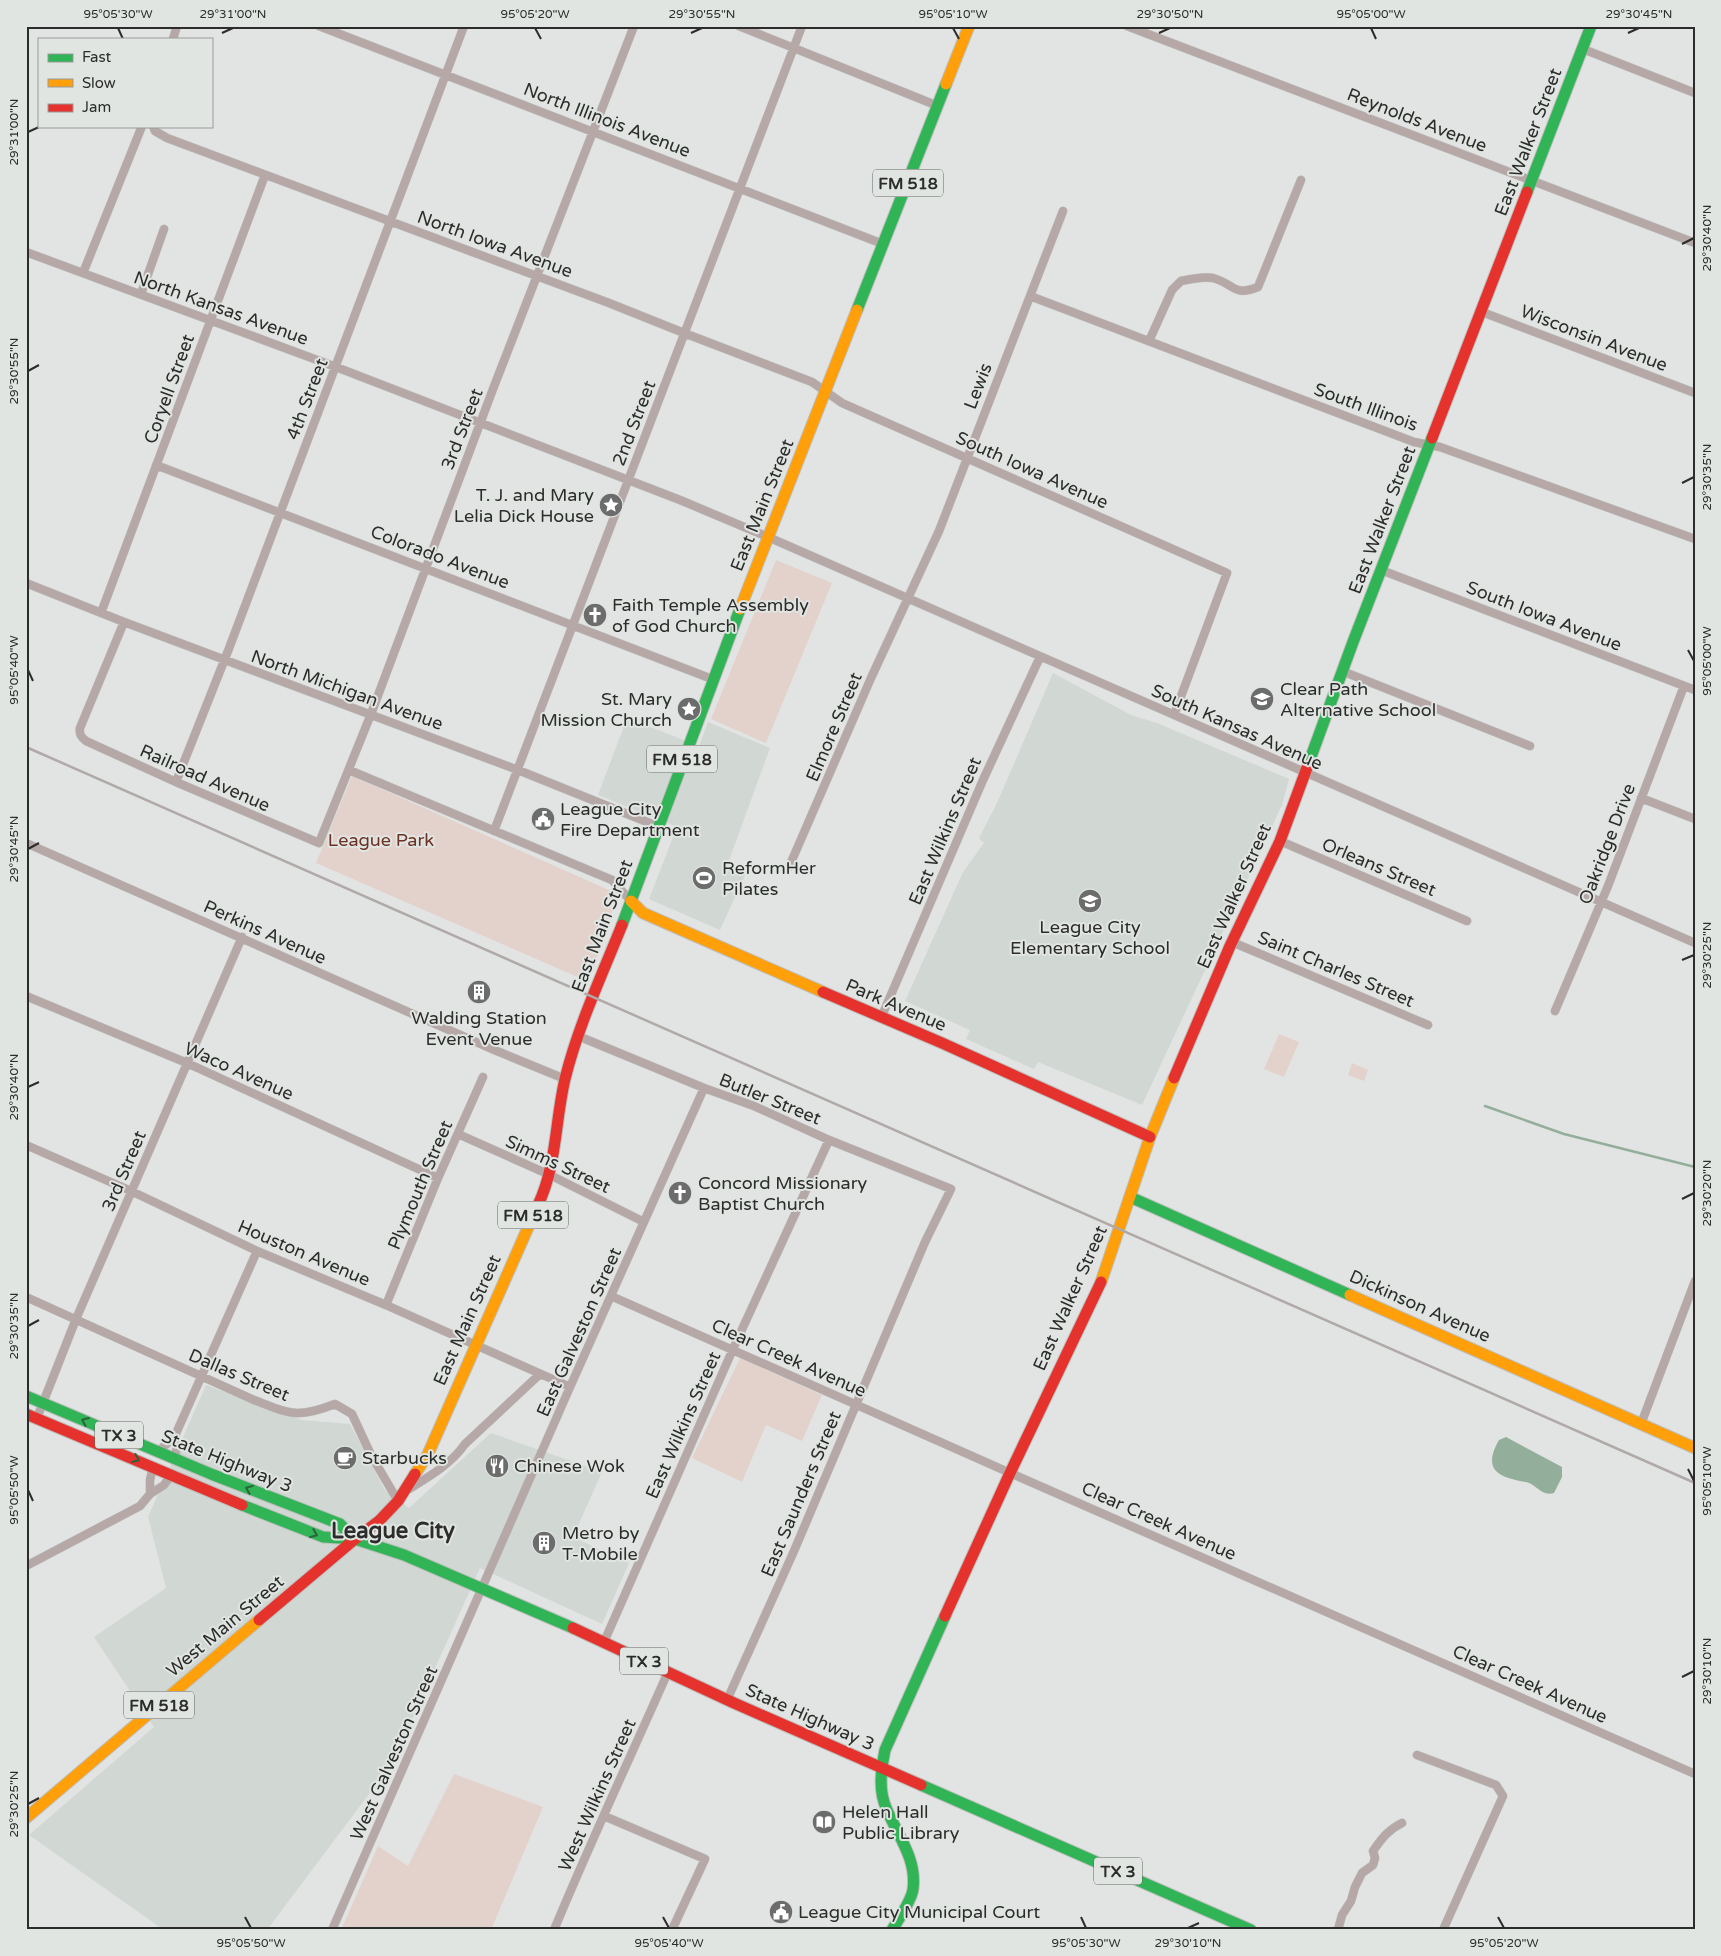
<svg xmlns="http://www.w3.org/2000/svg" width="1721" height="1956" font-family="'Varela Round',sans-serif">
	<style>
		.built { fill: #d1d7d3 }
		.green { fill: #e3d2cc }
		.water { fill: #93af9c }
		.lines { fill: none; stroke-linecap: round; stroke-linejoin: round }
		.stream { stroke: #93af9c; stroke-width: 2.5 }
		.street-casing { stroke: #bdbfbe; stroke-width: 9 }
		.fast-casing { stroke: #bdbfbe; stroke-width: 13 }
		.slow-casing { stroke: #bdbfbe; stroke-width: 13 }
		.jam-casing { stroke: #bdbfbe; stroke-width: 13 }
		.street { stroke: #b5a8a6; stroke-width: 8 }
		.fast { stroke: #30b455; stroke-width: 11 }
		.slow { stroke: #ff9f0a; stroke-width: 11 }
		.jam { stroke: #e5322d; stroke-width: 11 }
		.rail { stroke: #afa9a8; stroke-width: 2.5 }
		.oneway { stroke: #2d623c }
		.ticks { fill: none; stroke: #2b2c2b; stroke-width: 2 }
		.labels { text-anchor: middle; stroke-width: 4; stroke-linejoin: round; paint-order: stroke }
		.shield { fill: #e1e5e2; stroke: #626462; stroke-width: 1 }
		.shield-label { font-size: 16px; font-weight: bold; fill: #2b2c2b }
		.street-label { font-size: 18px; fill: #2b2c2b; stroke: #e1e5e2 }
		.poi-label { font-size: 18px; fill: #2b2c2b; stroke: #e1e5e2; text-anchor: start }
		.park-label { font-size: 18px; fill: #6c3123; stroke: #e1e5e2 }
		.district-label { font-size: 22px; font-weight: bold; fill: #2b2c2b; stroke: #e1e5e2 }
		.neatline { fill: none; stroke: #2b2c2b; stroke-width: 2 }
		.ticks-label { font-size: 12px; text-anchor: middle; fill: #2b2c2b }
	</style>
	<rect width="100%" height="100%" fill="#e2e4e3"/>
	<!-- built -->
	<path class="built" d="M1053 673 1131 715 1157 723 1289 779 1282 805 1142 1105 1038 1062 1034 1069 966 1039 970 1030 905 1001 963 872 984 843 979 838 997 803Z
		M627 718 699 746 708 722 770 748 727 866 745 875 720 930 649 899 677 827 598 795Z
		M206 1385 302 1420 350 1424 385 1490 409 1508 491 1433 602 1472 573 1537 629 1563 602 1624 480 1568 393 1762 267 1930H164L29 1835 154 1727 94 1637 166 1588 148 1517Z"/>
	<!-- green -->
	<path class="green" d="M776 560 832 583 766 743 711 719Z
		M352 776 618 894 589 982 316 863Z
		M1279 1034 1299 1042 1284 1077 1264 1069Z
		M1352 1063 1368 1070 1364 1081 1348 1075Z
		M740 1358 822 1395 802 1441 766 1425 742 1482 692 1458Z
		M454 1774 543 1807 491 1930H341L378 1846 408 1866Z"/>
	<!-- water -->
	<path class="water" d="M1506 1437 1562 1467V1477L1554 1493C1542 1497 1536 1484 1526 1482 1498 1477 1482 1470 1499 1440Z"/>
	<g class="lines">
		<!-- stream -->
		<path class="stream" d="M1485 1106 1564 1134 1695 1167"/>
		<!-- street casing -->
		<g class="street-casing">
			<path id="street" d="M319 26 883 244
				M739 26 938 106
				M1127 26 1695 243
				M173 39 177 26
				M1583 49 1695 93
				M153 126 155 131 167 138 609 303 684 333 812 382 842 403 1227 573 1174 715
				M26 252 336 367 680 500 768 537 1695 943
				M83 273 142 126
				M141 294 164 229
				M1030 296 1414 442 1440 447 1695 539
				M1482 312 1695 393
				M1149 341 1172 290 1181 281C1190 279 1204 276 1213 278 1235 284 1233 297 1258 287L1301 180
				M156 465 712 679
				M1381 570 1695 690
				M26 583 124 622 518 770 657 826
				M101 613 265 175
				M124 622 80 728C79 734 81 737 86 741L176 782 319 843 371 714 493 389 634 26
				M1342 671 1530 746
				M349 770 612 880 631 901
				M176 782 228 651 464 26
				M1641 798 1695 819
				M494 831 802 26
				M1280 841 1467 921
				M26 843 492 1049 565 1079
				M789 867 871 678 939 531 1063 211
				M1232 942 1428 1025
				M26 996 187 1063 438 1178
				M1555 1011 1608 886 1684 686
				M881 1018 983 780 1040 657
				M578 1036 704 1088 754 1106 829 1140 951 1189 925 1242 794 1551 727 1700
				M458 1134 550 1175 644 1222
				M26 1145 131 1191 257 1251 386 1305 570 1387
				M611 1296C744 1354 876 1413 1008 1472 1237 1573 1466 1673 1695 1774
				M26 1297 254 1400C291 1414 296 1419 335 1404L352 1414 371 1455 398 1501
				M386 1305 438 1178 483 1077
				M37 1418 76 1319 242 937
				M1641 1424 1695 1281
				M174 1438 177 1445 175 1459
				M161 1452 163 1447 174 1438 257 1251
				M409 1489C430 1476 451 1464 465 1444L540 1374
				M150 1494V1480L153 1467
				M26 1566 140 1506 150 1494 164 1485 172 1474
				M604 1642 733 1349 829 1140
				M1417 1755 1496 1785 1503 1796 1443 1930
				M604 1816 705 1859 672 1930
				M332 1930 570 1387 704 1088
				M554 1930C590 1843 630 1758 668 1672
				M1338 1930 1342 1915 1351 1901 1355 1887 1362 1873 1373 1865 1375 1858 1373 1851C1382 1838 1388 1830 1402 1823"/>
		</g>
		<!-- fast casing -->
		<g class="fast-casing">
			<path id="fast" d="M1527 192 1591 26
				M857 310 946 84
				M1308 765 1353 642 1432 438
				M622 925 740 609
				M1130 1197 1350 1295
				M26 1396 211 1474 340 1524 355 1539
				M242 1505 323 1537 355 1539 404 1555 573 1628
				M921 1785 1251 1930
				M892 1930C898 1920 912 1900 913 1889 917 1859 898 1836 887 1810 878 1791 881 1770 885 1750L945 1616"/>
		</g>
		<!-- slow casing -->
		<g class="slow-casing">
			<path id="slow" d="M946 84 969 26
				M740 609 857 310
				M631 901 643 913 823 992
				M1101 1282 1150 1137 1174 1078
				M1350 1295 1695 1448
				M415 1474 428 1454 538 1205
				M26 1818 259 1620"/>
		</g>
		<!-- jam casing -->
		<g class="jam-casing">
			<path id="jam" d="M1432 438 1527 192
				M823 992 942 1043 1150 1137
				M1174 1078 1230 946 1280 841 1308 765
				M538 1205C557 1165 555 1121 565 1079 578 1026 602 975 622 925
				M26 1414 242 1505
				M945 1616 1010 1473 1101 1282
				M259 1620 355 1539 379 1521 398 1501 415 1474
				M573 1628 734 1703 921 1785"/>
		</g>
		<!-- street -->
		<use href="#street" class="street"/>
		<!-- fast -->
		<use href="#fast" class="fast"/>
		<!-- slow -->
		<use href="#slow" class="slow"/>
		<!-- jam -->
		<use href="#jam" class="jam"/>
		<!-- rail -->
		<path class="rail" d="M26 747 1695 1483"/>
	</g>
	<!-- one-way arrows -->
	<defs><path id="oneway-chevron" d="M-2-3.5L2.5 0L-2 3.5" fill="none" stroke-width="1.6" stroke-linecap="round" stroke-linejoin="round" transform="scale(1.25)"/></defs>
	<g class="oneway">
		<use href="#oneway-chevron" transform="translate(85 1421) rotate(-157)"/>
		<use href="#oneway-chevron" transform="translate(136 1459) rotate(23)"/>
		<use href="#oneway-chevron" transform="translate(249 1489) rotate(-158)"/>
		<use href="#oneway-chevron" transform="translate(314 1534) rotate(22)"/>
	</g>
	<!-- ticks -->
	<path class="ticks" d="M118 28 123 39M535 28 541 39M953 28 959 39M1371 28 1376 39M222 33 233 28M691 33 702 28M1159 33 1170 28M1628 33 1639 28M28 132 39 127M1682 244 1694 238M28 371 39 365M1682 483 1694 477M1688 650 1694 661M28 670 33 681M28 849 39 843M1682 960 1694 955M28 1087 39 1082M1682 1199 1694 1193M28 1326 39 1320M1688 1469 1694 1481M28 1490 33 1501M1682 1677 1694 1671M28 1804 39 1798M245 1917 251 1928M663 1917 669 1928M1081 1917 1086 1928M1498 1917 1504 1928M1188 1928 1199 1923"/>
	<!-- icons -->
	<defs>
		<g id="sight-disc" transform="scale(1.25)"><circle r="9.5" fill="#6b6c6b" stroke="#e1e5e2"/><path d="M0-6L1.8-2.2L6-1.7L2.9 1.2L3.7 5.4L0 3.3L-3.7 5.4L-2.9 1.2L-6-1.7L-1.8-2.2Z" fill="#fff"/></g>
		<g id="church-disc" transform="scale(1.25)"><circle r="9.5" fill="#6b6c6b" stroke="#e1e5e2"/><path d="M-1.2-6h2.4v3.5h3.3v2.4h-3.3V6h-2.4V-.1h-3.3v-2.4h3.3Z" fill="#fff"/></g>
		<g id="school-disc" transform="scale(1.25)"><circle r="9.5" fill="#6b6c6b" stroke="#e1e5e2"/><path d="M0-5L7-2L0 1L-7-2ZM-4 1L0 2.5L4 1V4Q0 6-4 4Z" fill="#fff"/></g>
		<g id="civic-disc" transform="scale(1.25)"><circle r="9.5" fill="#6b6c6b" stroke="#e1e5e2"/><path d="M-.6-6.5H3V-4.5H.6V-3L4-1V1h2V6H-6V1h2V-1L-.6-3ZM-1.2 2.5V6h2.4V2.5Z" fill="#fff"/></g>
		<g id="stadium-disc" transform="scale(1.25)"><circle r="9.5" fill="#6b6c6b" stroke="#e1e5e2"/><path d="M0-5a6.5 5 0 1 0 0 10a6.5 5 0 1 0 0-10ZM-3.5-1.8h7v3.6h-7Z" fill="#fff"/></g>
		<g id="building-disc" transform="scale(1.25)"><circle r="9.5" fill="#6b6c6b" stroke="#e1e5e2"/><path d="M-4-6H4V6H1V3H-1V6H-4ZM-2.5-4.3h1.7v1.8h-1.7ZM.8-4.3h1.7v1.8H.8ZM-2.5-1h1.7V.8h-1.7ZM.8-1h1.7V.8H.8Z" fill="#fff"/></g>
		<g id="cafe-disc" transform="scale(1.25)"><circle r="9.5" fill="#6b6c6b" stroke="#e1e5e2"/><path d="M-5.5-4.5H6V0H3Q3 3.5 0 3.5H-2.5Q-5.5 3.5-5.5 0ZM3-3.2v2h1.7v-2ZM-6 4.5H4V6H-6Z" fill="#fff"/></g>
		<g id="restaurant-disc" transform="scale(1.25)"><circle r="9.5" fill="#6b6c6b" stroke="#e1e5e2"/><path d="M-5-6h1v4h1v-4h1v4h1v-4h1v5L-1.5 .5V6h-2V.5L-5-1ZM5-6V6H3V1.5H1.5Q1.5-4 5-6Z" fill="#fff"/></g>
		<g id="library-disc" transform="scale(1.25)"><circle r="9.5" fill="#6b6c6b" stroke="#e1e5e2"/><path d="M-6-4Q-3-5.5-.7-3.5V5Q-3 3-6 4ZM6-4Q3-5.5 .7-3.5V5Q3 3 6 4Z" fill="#fff"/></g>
	</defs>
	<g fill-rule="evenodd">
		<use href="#sight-disc" x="611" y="505"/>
		<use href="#church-disc" x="595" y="615"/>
		<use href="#school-disc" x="1262" y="699"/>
		<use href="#sight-disc" x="689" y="709"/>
		<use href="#civic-disc" x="543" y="819"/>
		<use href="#stadium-disc" x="704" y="878"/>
		<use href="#school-disc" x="1090" y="901"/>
		<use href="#building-disc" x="479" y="992"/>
		<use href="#church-disc" x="680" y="1193"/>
		<use href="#cafe-disc" x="345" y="1458"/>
		<use href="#restaurant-disc" x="497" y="1466"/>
		<use href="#building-disc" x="544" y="1543"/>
		<use href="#library-disc" x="824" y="1822"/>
		<use href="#civic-disc" x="781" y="1912"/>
	</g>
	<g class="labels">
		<!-- shield labels -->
		<g class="shield">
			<rect x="873" y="169.5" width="70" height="27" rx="4"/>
			<rect x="647" y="745.5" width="70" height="27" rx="4"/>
			<rect x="498" y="1201.5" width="70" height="27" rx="4"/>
			<rect x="95" y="1421.5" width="48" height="27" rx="4"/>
			<rect x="620" y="1647.5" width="48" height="27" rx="4"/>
			<rect x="124" y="1691.5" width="70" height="27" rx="4"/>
			<rect x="1094" y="1857.5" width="48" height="27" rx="4"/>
		</g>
		<g class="shield-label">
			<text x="908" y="189">FM 518</text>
			<text x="682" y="765">FM 518</text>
			<text x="533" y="1221">FM 518</text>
			<text x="119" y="1441">TX 3</text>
			<text x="644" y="1667">TX 3</text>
			<text x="159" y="1711">FM 518</text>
			<text x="1118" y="1877">TX 3</text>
		</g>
		<!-- street labels -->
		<g class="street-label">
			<text transform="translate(607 120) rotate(21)" y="6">North Illinois Avenue</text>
			<text transform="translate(1417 120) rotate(21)" y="6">Reynolds Avenue</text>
			<text transform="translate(1528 142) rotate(-69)" y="6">East Walker Street</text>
			<text transform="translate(495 244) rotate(20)" y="6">North Iowa Avenue</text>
			<text transform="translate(221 308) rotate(20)" y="6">North Kansas Avenue</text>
			<text transform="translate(1594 338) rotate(21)" y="6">Wisconsin Avenue</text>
			<text transform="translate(978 386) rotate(-69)" y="6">Lewis</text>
			<text transform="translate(169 389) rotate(-70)" y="6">Coryell Street</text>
			<text transform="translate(307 399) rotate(-69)" y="6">4th Street</text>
			<text transform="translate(1366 407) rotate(20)" y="6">South Illinois</text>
			<text transform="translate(634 423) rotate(-69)" y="6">2nd Street</text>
			<text transform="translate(462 429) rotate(-69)" y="6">3rd Street</text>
			<text transform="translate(1032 470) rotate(24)" y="6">South Iowa Avenue</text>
			<text transform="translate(762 505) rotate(-68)" y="6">East Main Street</text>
			<text transform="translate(1382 520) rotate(-69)" y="6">East Walker Street</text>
			<text transform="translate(440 557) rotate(21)" y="6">Colorado Avenue</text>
			<text transform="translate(1544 616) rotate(21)" y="6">South Iowa Avenue</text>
			<text transform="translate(347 690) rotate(20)" y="6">North Michigan Avenue</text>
			<text transform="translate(834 727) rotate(-67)" y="6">Elmore Street</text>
			<text transform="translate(1237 727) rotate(24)" y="6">South Kansas Avenue</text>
			<text transform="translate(205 778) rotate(24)" y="6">Railroad Avenue</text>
			<text transform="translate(945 831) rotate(-67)" y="6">East Wilkins Street</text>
			<text transform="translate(1607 844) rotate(-69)" y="6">Oakridge Drive</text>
			<text transform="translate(1379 867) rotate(23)" y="6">Orleans Street</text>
			<text transform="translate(1234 896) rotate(-66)" y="6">East Walker Street</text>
			<text transform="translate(602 926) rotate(-69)" y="6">East Main Street</text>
			<text transform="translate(265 932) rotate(24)" y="6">Perkins Avenue</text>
			<text transform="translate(1336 969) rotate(23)" y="6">Saint Charles Street</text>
			<text transform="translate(896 1005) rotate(23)" y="6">Park Avenue</text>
			<text transform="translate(239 1071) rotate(24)" y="6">Waco Avenue</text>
			<text transform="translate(770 1099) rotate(22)" y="6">Butler Street</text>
			<text transform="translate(558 1164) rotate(25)" y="6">Simms Street</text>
			<text transform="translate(124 1171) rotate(-67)" y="6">3rd Street</text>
			<text transform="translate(420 1185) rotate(-67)" y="6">Plymouth Street</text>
			<text transform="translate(304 1253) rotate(23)" y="6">Houston Avenue</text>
			<text transform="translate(1070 1298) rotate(-66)" y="6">East Walker Street</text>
			<text transform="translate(1420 1306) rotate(24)" y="6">Dickinson Avenue</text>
			<text transform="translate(467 1320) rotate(-66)" y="6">East Main Street</text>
			<text transform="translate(579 1332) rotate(-66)" y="6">East Galveston Street</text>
			<text transform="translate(789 1358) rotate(24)" y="6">Clear Creek Avenue</text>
			<text transform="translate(239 1375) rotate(23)" y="6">Dallas Street</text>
			<text transform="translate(683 1425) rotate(-66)" y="6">East Wilkins Street</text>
			<text transform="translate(227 1461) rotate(22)" y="6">State Highway 3</text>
			<text transform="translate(801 1494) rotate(-67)" y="6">East Saunders Street</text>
			<text transform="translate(1159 1521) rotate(24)" y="6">Clear Creek Avenue</text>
			<text transform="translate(225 1626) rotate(-40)" y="6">West Main Street</text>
			<text transform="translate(1530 1684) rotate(24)" y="6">Clear Creek Avenue</text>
			<text transform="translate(810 1717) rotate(24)" y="6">State Highway 3</text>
			<text transform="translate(394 1753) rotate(-66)" y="6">West Galveston Street</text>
			<text transform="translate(597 1795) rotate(-66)" y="6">West Wilkins Street</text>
		</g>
		<!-- poi labels -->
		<g class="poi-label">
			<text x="594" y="501" text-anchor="end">T. J. and Mary<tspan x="594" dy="21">Lelia Dick House</tspan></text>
			<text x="612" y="611">Faith Temple Assembly<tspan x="612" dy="21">of God Church</tspan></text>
			<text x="1280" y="695">Clear Path<tspan x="1280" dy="21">Alternative School</tspan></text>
			<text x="672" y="705" text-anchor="end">St. Mary<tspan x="672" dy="21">Mission Church</tspan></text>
			<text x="560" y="815">League City<tspan x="560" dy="21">Fire Department</tspan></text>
			<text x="722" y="874">ReformHer<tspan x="722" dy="21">Pilates</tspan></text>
			<text x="1090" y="933" text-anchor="middle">League City<tspan x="1090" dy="21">Elementary School</tspan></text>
			<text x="479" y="1024" text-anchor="middle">Walding Station<tspan x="479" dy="21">Event Venue</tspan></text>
			<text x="698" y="1189">Concord Missionary<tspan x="698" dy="21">Baptist Church</tspan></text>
			<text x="362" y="1464">Starbucks</text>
			<text x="514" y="1472">Chinese Wok</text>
			<text x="562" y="1539">Metro by<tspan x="562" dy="21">T-Mobile</tspan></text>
			<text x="842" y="1818">Helen Hall<tspan x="842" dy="21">Public Library</tspan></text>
			<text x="798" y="1918">League City Municipal Court</text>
		</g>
		<!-- park labels -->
		<g class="park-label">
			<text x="381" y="846">League Park</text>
		</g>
		<!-- district labels -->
		<g class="district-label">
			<text x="393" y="1538">League City</text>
		</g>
	</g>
	<!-- border -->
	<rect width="1721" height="1956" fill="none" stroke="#e1e5e2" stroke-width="55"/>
	<!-- legend -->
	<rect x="38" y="38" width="175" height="90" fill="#e1e5e2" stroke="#989b99"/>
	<rect x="48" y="54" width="25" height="8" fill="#30b455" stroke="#989b99"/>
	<text x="82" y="62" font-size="15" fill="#2b2c2b">Fast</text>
	<rect x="48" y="79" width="25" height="8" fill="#ff9f0a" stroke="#989b99"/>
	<text x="82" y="88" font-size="15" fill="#2b2c2b">Slow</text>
	<rect x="48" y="104" width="25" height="8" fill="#e5322d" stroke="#989b99"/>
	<text x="82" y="112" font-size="15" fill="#2b2c2b">Jam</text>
	<rect x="28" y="28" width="1666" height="1900" class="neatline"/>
	<g class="ticks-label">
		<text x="118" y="18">95°05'30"W</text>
		<text x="233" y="18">29°31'00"N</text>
		<text x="535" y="18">95°05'20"W</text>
		<text x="702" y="18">29°30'55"N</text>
		<text x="953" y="18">95°05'10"W</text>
		<text x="1170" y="18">29°30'50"N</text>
		<text x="1371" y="18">95°05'00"W</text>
		<text x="1639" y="18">29°30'45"N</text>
		<text transform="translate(14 132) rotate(-90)" y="4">29°31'00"N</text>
		<text transform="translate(1707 238) rotate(-90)" y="4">29°30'40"N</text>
		<text transform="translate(14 371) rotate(-90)" y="4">29°30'55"N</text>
		<text transform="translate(1707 477) rotate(-90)" y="4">29°30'35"N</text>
		<text transform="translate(1707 661) rotate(-90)" y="4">95°05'00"W</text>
		<text transform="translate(14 670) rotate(-90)" y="4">95°05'40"W</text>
		<text transform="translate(14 849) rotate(-90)" y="4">29°30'45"N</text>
		<text transform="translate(1707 955) rotate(-90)" y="4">29°30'25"N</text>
		<text transform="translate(14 1087) rotate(-90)" y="4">29°30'40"N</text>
		<text transform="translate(1707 1193) rotate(-90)" y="4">29°30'20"N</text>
		<text transform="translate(14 1326) rotate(-90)" y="4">29°30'35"N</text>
		<text transform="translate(1707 1481) rotate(-90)" y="4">95°05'10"W</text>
		<text transform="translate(14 1490) rotate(-90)" y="4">95°05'50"W</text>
		<text transform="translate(1707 1671) rotate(-90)" y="4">29°30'10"N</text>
		<text transform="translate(14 1804) rotate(-90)" y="4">29°30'25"N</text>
		<text x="251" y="1947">95°05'50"W</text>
		<text x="669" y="1947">95°05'40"W</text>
		<text x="1086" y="1947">95°05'30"W</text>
		<text x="1188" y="1947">29°30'10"N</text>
		<text x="1504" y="1947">95°05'20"W</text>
	</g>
</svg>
